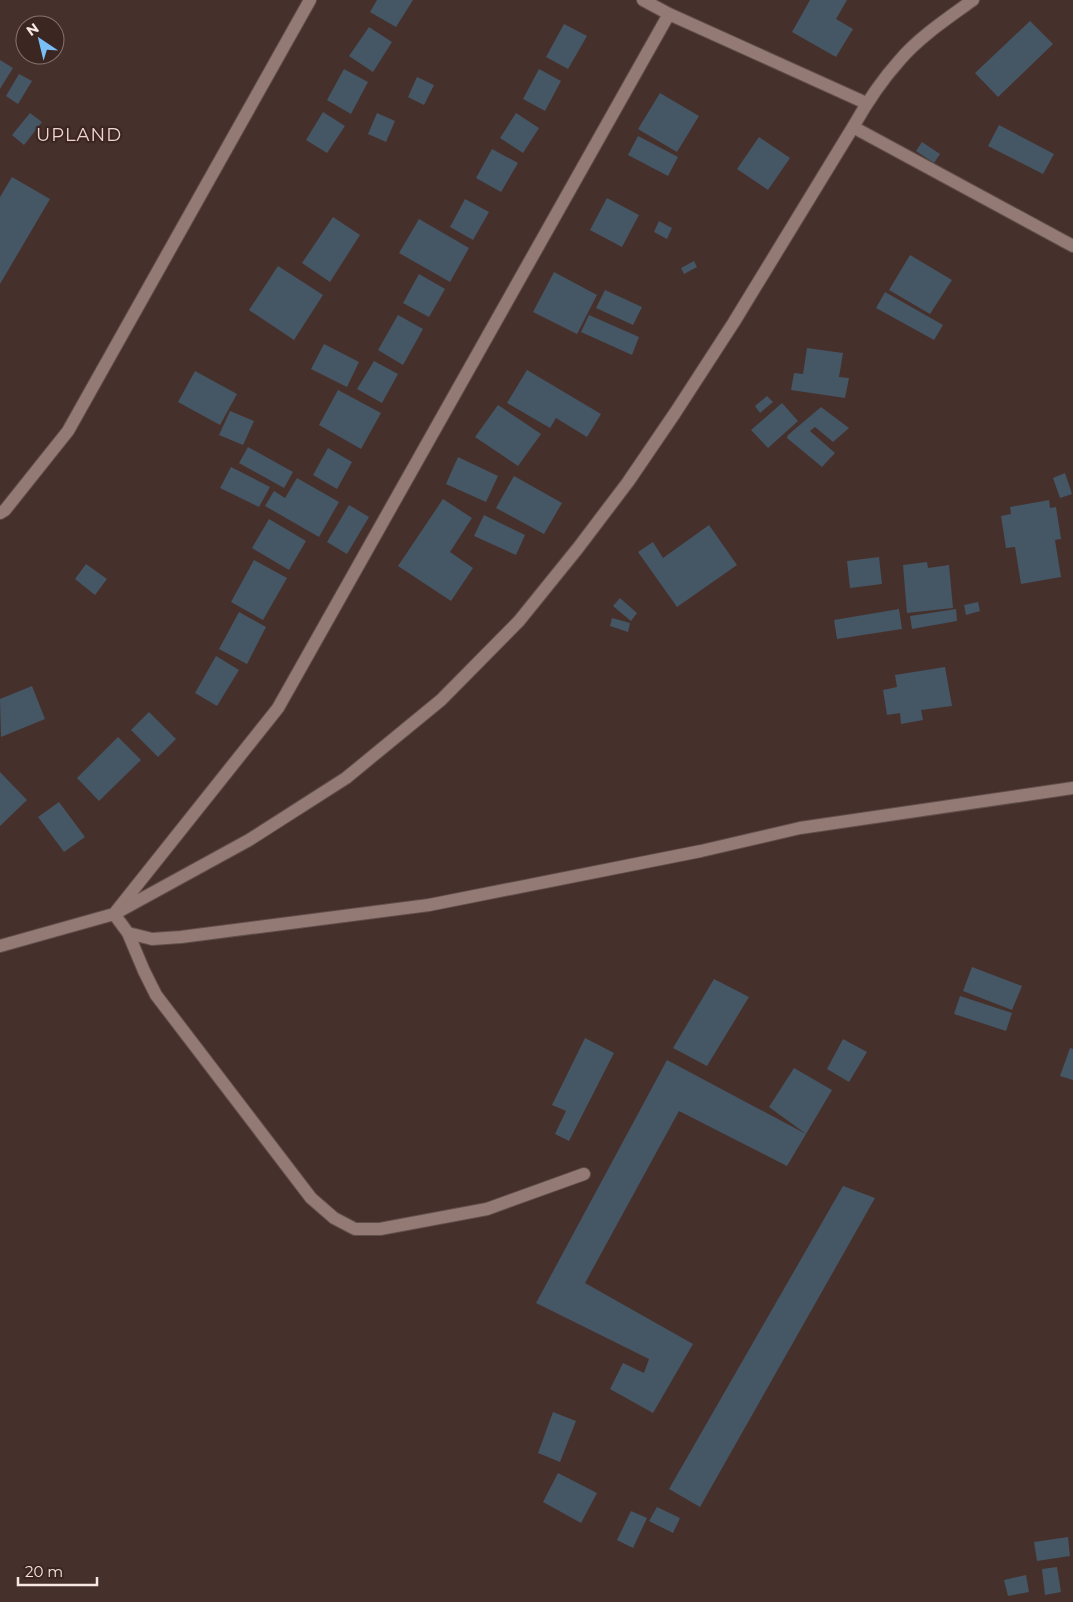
<svg xmlns="http://www.w3.org/2000/svg" width="1073" height="1602" font-family="Montserrat,sans-serif">
	<style>
		.building { fill: #455665 }
		.lines { fill: none; stroke-linecap: round; stroke-linejoin: round }
		.minor-casing { stroke: #614e4a; stroke-width: 14 }
		.minor { stroke: #947a75; stroke-width: 12 }
		.labels { text-anchor: middle; stroke-width: 4.5; stroke-linejoin: round; paint-order: stroke }
		.quarter-label { font-size: 18px; letter-spacing: 1px; fill: #f2d5cf; stroke: #3b2622 }
	</style>
	<rect width="100%" height="100%" fill="#46302c"/>
	<!-- building -->
	<path class="building" d="M377 0H413L396 27 370 12Z
		M810 0H847L836 19 853 29 836 57 792 32Z
		M1030 21 1053 44 998 97 975 73Z
		M564 24 587 36 568 69 546 57Z
		M369 27 392 42 373 72 349 56Z
		M0 60 13 68 0 89Z
		M344 69 368 82 351 114 327 100Z
		M539 69 561 81 545 111 523 99Z
		M19 74 32 81 18 104 6 96Z
		M417 77 434 85 424 105 408 97Z
		M660 93 699 116 677 152 638 129Z
		M323 112 345 126 327 153 306 140Z
		M30 113 42 122 24 145 12 135Z
		M377 113 395 121 386 142 368 134Z
		M516 113 539 128 523 153 500 138Z
		M999 125 1054 154 1043 174 988 146Z
		M638 136 678 157 668 176 628 155Z
		M759 137 790 158 768 190 737 169Z
		M922 142 940 154 934 163 916 151Z
		M492 149 518 163 501 192 476 178Z
		M12 177 50 199 0 284V197Z
		M607 198 639 215 622 247 590 230Z
		M465 199 489 212 473 240 450 227Z
		M333 217 360 235 330 282 302 263Z
		M419 219 469 248 450 282 399 253Z
		M659 221 672 228 667 239 654 232Z
		M910 255 952 280 930 314 889 290Z
		M694 261 697 267 684 274 681 268Z
		M278 266 323 295 294 340 249 310Z
		M554 272 597 295 577 334 533 312Z
		M419 274 445 289 429 317 403 303Z
		M605 290 642 307 633 325 596 308Z
		M885 292 943 325 934 340 876 308Z
		M398 315 423 329 403 365 378 350Z
		M589 315 639 337 632 355 581 332Z
		M324 344 359 362 347 387 311 369Z
		M807 348 843 353 839 377 849 378 845 398 791 390 794 373 803 374Z
		M374 361 398 374 382 403 357 389Z
		M527 370 601 414 587 437 556 418 550 428 507 403Z
		M195 371 237 394 220 425 178 402Z
		M338 390 381 413 361 449 319 425Z
		M767 396 773 402 760 413 755 406Z
		M782 403 798 421 768 448 751 430Z
		M498 405 541 434 518 466 475 437Z
		M821 407 849 428 833 442 815 427 810 431 835 453 822 467 787 438 788 435Z
		M230 411 254 421 243 445 219 435Z
		M248 447 293 472 284 488 239 463Z
		M328 448 352 462 337 489 313 475Z
		M458 457 498 476 486 502 446 484Z
		M231 467 270 487 259 507 220 488Z
		M1065 473 1072 494 1060 498 1053 478Z
		M514 476 562 503 544 534 496 508Z
		M297 478 339 502 319 537 265 506 274 491 285 498Z
		M443 499 472 518 450 552 473 568 451 601 398 566Z
		M1049 500 1050 508 1056 507 1061 539 1055 540 1061 577 1021 584 1015 547 1006 548 1001 516 1011 514 1010 507Z
		M349 505 369 517 347 554 327 542Z
		M484 515 525 535 516 555 474 536Z
		M269 519 306 541 289 570 252 548Z
		M709 525 737 565 677 607 638 552 653 542 663 558Z
		M879 557 882 584 850 588 847 561Z
		M254 560 287 578 263 620 231 602Z
		M927 562 928 568 949 565 953 608 907 613 903 565Z
		M86 564 107 579 95 595 75 579Z
		M620 598 637 613 631 621 613 606Z
		M978 602 980 611 966 615 964 605Z
		M899 609 902 629 837 639 834 620Z
		M956 609 957 621 912 629 910 616Z
		M239 612 266 627 247 664 219 649Z
		M612 618 630 623 628 632 610 626Z
		M216 656 239 670 217 706 195 693Z
		M945 667 952 706 921 710 923 720 901 724 900 713 887 715 883 690 897 687 895 675Z
		M32 686 45 719 1 737 0 699Z
		M149 712 176 739 158 757 131 730Z
		M118 737 141 760 99 801 77 778Z
		M0 772 27 800 0 826Z
		M59 802 85 837 64 852 38 817Z
		M972 967 1022 986 1012 1010 963 991Z
		M714 979 749 997 707 1066 673 1048Z
		M960 996 1012 1013 1006 1031 954 1014Z
		M585 1038 614 1053 569 1141 555 1134 566 1111 552 1105Z
		M843 1039 867 1052 849 1082 827 1069Z
		M1070 1048 1073 1049V1080L1060 1076Z
		M667 1060 806 1134 787 1166 679 1111 585 1283 693 1344 653 1413 610 1389 623 1363 644 1373 649 1359 536 1303Z
		M794 1068 832 1090 806 1134 769 1107Z
		M843 1186 875 1198 700 1507 669 1489Z
		M553 1412 576 1421 560 1462 538 1453Z
		M558 1473 597 1493 581 1523 543 1502Z
		M657 1507 680 1518 673 1533 649 1521Z
		M631 1511 647 1518 633 1548 617 1540Z
		M1068 1537 1070 1556 1037 1561 1034 1542Z
		M1057 1567 1061 1592 1045 1595 1042 1569Z
		M1026 1575 1029 1592 1008 1596 1004 1580Z"/>
	<g class="lines">
		<!-- minor casing -->
		<g class="minor-casing">
			<path id="minor" d="M643 0 669 14 866 103
				M669 14 278 708 114 914 128 933 152 939 181 937 429 905 701 851 800 828 1073 788
				M853 127 1073 246
				M0 513 5 510 68 431 310 0
				M128 933 144 971 156 995 311 1198 334 1218 355 1229H380L487 1209 584 1174
				M0 946 114 914 249 840 346 778 441 700 519 621 578 548 628 482 675 413 734 322 853 127C866 104 881 81 899 61 918 38 948 18 973 0"/>
		</g>
		<!-- minor -->
		<use href="#minor" class="minor"/>
	</g>
	<g class="labels">
		<!-- quarter labels -->
		<g class="quarter-label">
			<text x="79" y="141">UPLAND</text>
		</g>
	</g>
	<!-- north arrow -->
	<g transform="translate(40 40) rotate(325)"><circle r="24" fill="#3b2622" stroke="#867470"/>
	<path d="M0-4L9 19L0 12L-9 19Z" fill="#79bff8"/>
	<text y="-8" font-size="14" font-weight="bold" text-anchor="middle" fill="#f7e8e5">N</text>
	</g>
	<!-- scale -->
	<path d="M18 1577v8h79v-8" fill="none" stroke="#f7e8e5" stroke-width="2.5"/>
	<text x="25" y="1577" font-size="15" fill="#f7e8e5" stroke="#3b2622" stroke-width="4" paint-order="stroke">20 m</text>
</svg>
